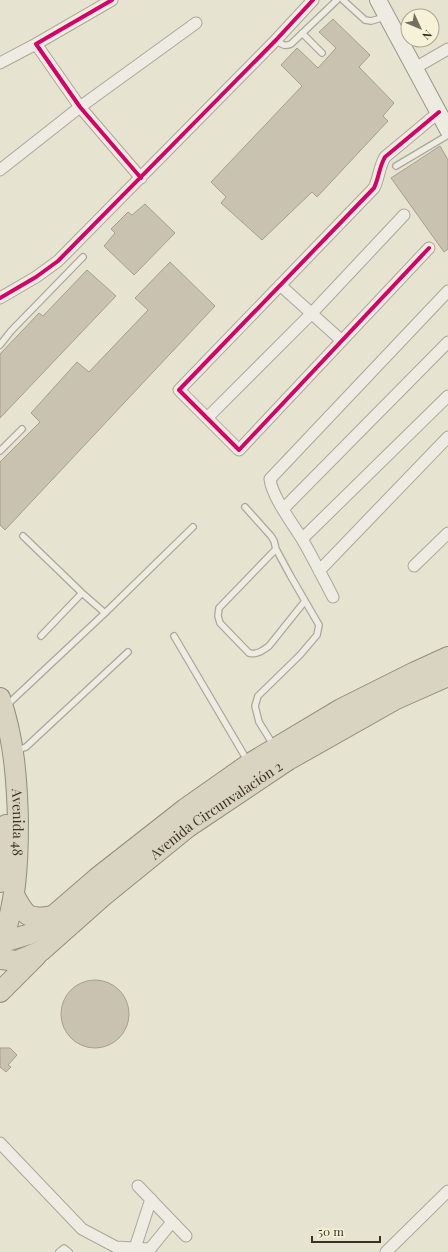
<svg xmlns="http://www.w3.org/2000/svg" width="448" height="1252" font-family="'Playfair Display',serif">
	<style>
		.building { fill: #cac2b1; stroke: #a69f8f }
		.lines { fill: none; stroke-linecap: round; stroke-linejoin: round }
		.lane-casing { stroke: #aba799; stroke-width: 8 }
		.street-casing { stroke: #aba799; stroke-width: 13 }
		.secondary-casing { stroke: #9b9788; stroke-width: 18 }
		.highway-casing { stroke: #918d80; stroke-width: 22 }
		.lane { stroke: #eeece2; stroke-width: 5.5 }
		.street { stroke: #eeece2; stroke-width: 11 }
		.secondary { stroke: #eeece2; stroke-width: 16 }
		.highway { stroke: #d9d4c1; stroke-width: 20 }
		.cycleway-casing { stroke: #f6f2d7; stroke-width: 6 }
		.cycleway { stroke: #d6006c; stroke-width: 4 }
		.labels { text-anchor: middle; stroke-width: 3; stroke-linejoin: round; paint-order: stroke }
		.street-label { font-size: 14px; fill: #3b3120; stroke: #f6f2d7 }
	</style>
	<rect width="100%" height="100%" fill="#e6e3d0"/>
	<!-- building -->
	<path class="building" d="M333 19 370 55 359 67 394 103 383 116 388 121 317 197 312 192 262 240 221 203 226 197 211 182 302 86 281 65 297 48 318 68 336 48 319 32Z
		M440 146 448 160V249L444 252 391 178Z
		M145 204 175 233 134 275 104 246 115 233 111 229 128 212 132 215Z
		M170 262 215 306 5 530 0 525V462L40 422 31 413 77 362 89 372 148 310 135 298Z
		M87 270 116 296 0 418V354L39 313 43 316Z
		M61 1014a34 34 0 1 1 68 0a34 34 0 1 1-68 0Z
		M0 1048H10L17 1055 8 1065 11 1067 6 1072 0 1067Z"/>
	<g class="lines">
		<!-- lane casing -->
		<g class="lane-casing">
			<path id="lane" d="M343 0 365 20 371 21 385 17
				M302 33 322 53
				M276 40C281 44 284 47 291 44L337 0
				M396 166 448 135
				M0 345 11 331 83 257
				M0 451 22 429
				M245 507 271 536 274 541 276 549 290 575 319 625 317 635 300 655 258 696 255 706 259 722 274 746
				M23 536 82 593 105 613
				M276 549 219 608 218 616 220 623 249 653C257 655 262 651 269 646L305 601
				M41 636 82 593
				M174 636 247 760
				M7 705 105 613 193 527
				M16 751 26 747 128 652
				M59 1252 64 1248 69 1252"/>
		</g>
		<!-- street casing -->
		<g class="street-casing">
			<path id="street" d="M112 0 36 44 80 107 141 178
				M0 63 36 44
				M415 68 448 49
				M0 170 80 107 196 23
				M429 248 239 450 179 390 374 188C379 178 379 167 385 157L439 112
				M280 285 341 340
				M0 298 36 277 58 261 276 40 313 0
				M207 418 311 314 404 215
				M283 509 448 342
				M302 539 448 396
				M414 566 448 533
				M319 571 448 437
				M333 597C323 578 313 558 302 539 293 524 272 497 270 479L448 291
				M0 1143 82 1229 116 1247 150 1249 172 1222
				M138 1186 186 1236
				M135 1248 151 1199
				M386 1252 448 1191"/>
		</g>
		<!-- secondary casing -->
		<g class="secondary-casing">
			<path id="secondary" d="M378 0 448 130"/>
		</g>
		<!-- highway casing -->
		<g class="highway-casing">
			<g id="highway">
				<path id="s1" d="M0 698C14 738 17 780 18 821 18 864 16 907 0 947"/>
				<path d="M0 882 6 825"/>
				<path d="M14 895C26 917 28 920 53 916"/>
				<path d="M0 943 30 934 53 916 97 878 185 809 249 764 341 709 415 672 448 657"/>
				<path id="s2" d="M0 959 17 961 41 951 103 896 188 827 288 760 396 699 448 676"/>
				<path d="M0 992 36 956"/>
			</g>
		</g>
		<!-- lane -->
		<use href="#lane" class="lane"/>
		<!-- street -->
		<use href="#street" class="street"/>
		<!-- secondary -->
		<use href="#secondary" class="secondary"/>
		<!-- highway -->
		<use href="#highway" class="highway"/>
		<!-- cycleway casing -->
		<g class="cycleway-casing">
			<path id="cycleway" d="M112 0 36 44 80 107 141 178
				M429 248 239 450 179 390 374 188C379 178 379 167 385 157L439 112
				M0 298 36 277 58 261 276 40 313 0"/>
		</g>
		<!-- cycleway -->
		<use href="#cycleway" class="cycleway"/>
	</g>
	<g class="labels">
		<!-- street labels -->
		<g class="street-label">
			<text dy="5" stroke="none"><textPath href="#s2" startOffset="268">Avenida Circunvalación 2</textPath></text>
			<text dy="5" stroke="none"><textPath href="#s1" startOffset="126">Avenida 48</textPath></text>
		</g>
	</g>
	<!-- north arrow -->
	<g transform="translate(420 28) rotate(134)"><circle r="19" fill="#f6f2d7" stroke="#aba58e"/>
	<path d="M0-3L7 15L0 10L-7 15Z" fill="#776f5e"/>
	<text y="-6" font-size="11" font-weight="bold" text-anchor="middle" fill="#3b3120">N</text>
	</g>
	<!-- scale -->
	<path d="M312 1236v6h68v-6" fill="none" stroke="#3b3120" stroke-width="2"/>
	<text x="318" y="1236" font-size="12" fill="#3b3120" stroke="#f6f2d7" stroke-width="3" paint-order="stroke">50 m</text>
</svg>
